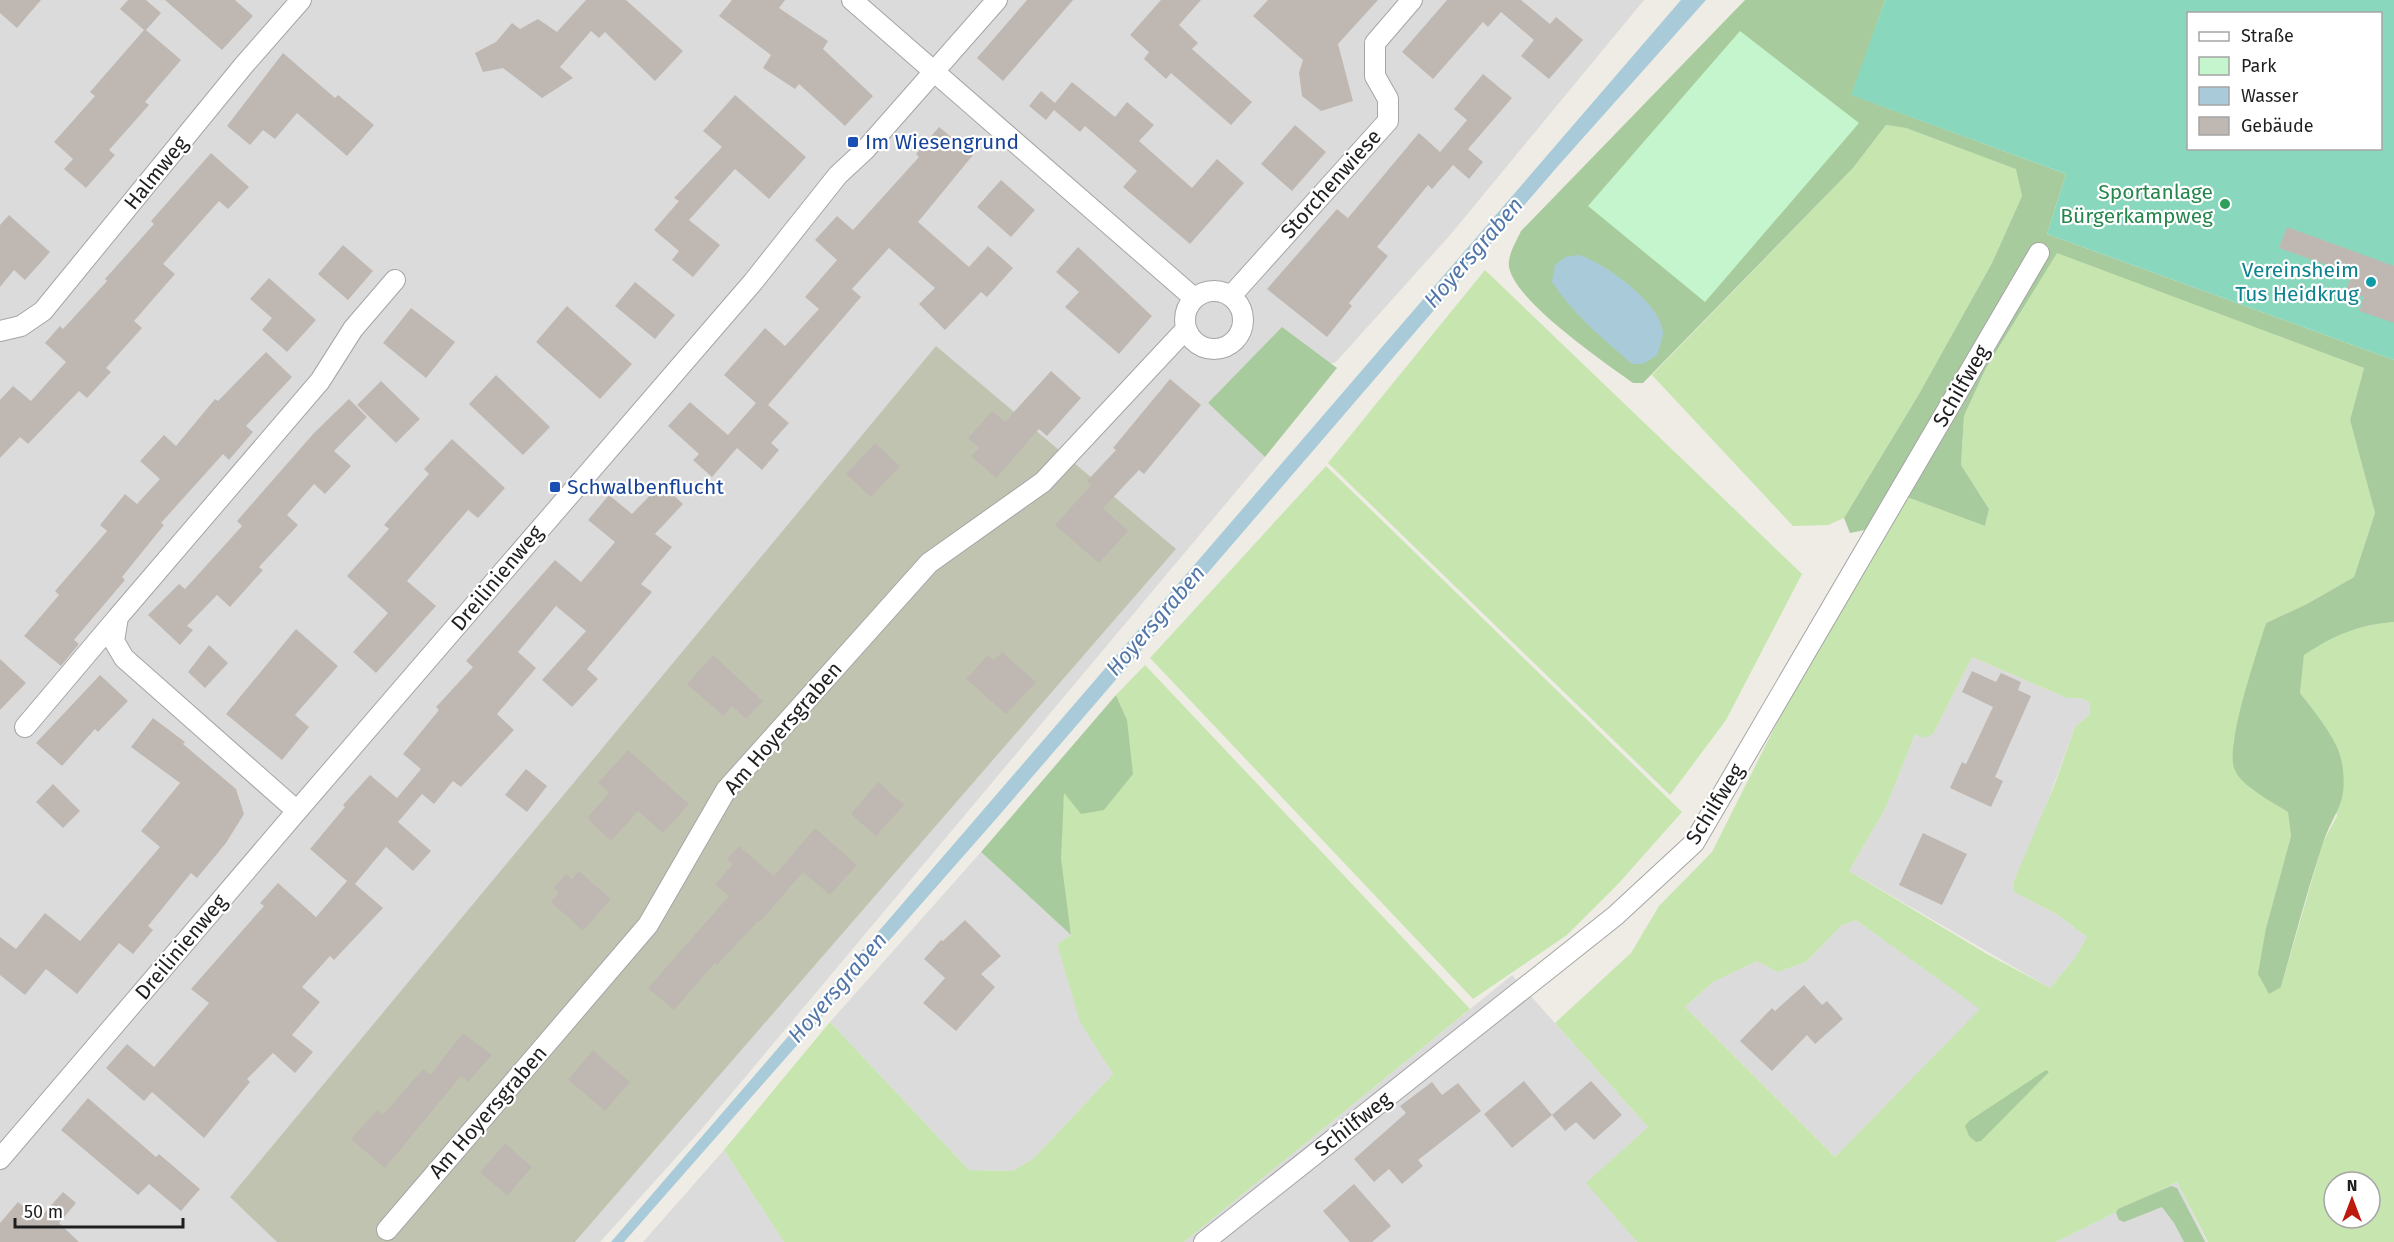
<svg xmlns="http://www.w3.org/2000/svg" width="2394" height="1242" font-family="'Fira Sans',sans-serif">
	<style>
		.residential { fill: #dcdbdb }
		.construction { fill: #c1c3b1 }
		.grass { fill: #c6e5af; fill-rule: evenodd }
		.forest { fill: #a8cb9d }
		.park { fill: #c5f5cc }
		.pitch { fill: #89d8be; fill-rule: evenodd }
		.water { fill: #a9cbd9 }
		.building { fill: #bfb8b2 }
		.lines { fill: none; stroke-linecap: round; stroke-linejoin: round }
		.minor-casing { stroke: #a5a5a5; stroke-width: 22 }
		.minor { stroke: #fff; stroke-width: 20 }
		.transit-dot { fill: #1a4fb4; stroke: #fff; stroke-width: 2 }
		.leisure-dot { fill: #2e9e5b; stroke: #fff; stroke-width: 2 }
		.culture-dot { fill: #0f9aa8; stroke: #fff; stroke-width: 2 }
		.labels { text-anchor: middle; stroke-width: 4.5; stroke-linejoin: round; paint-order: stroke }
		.transit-label { font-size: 21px; fill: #164399; stroke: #fff; text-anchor: start }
		.street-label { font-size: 21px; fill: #1e1e1e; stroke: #fff }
		.leisure-label { font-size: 21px; fill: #27864d; stroke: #fff; text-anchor: end }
		.culture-label { font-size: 21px; fill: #0d838f; stroke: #fff; text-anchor: end }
		.water-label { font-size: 22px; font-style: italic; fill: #5277a7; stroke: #fff }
	</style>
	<rect width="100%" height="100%" fill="#efece5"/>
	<!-- residential -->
	<path class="residential" d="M0 0H1644L1451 234 1336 362 1208 403 1265 457 700 1131 600 1242H575L1176 549 231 1196 277 1242H0Z
		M1972 657 2067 698H2080L2089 702 2090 714 2075 727 2014 892 2058 915 2087 937 2074 959 2050 988 1849 871 1886 807 1915 734H1933Z
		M981 852 1071 935 1057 944 1081 1022 1113 1074 1033 1159 1012 1171 969 1170 830 1022Z
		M1856 920 1981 1009 1835 1157 1685 1007 1713 982 1757 961 1778 972 1806 962 1842 925Z
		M1512 975 1648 1127 1587 1183 1637 1242H1184Z
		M724 1150 784 1242H643Z
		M2177 1182 2207 1242H2056Z"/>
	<!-- construction -->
	<path class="construction" d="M936 346 1176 549 575 1242H277L230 1197Z"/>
	<!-- grass -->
	<path class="grass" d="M1886 125 1906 128 2017 169 2022 196 1992 263 1919 394 1844 518 1828 525 1793 526 1652 375 1853 168Z
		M2057 252 2364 368 2350 420 2375 513 2354 577 2307 604 2266 623 2233 743 2251 789 2288 811 2291 836 2266 928 2281 987 2323 842 2337 816 2323 724 2300 693 2304 654C2335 635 2357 625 2394 622V1242H2208L2177 1182 2056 1242H1637L1586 1183 1648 1127 1555 1023 1631 953 1659 906 1712 852 1797 683 1904 496 1985 526 1989 509 1961 465 1964 416 1986 368ZM1972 657 2067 698H2080L2089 702 2090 714 2075 727 2054 786 2014 881V892L2058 915 2087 937 2074 959 2050 988 1987 954 1849 871 1886 807 1915 734 1923 738 1933 734ZM1856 920 1980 1009 1835 1157 1685 1007 1713 982 1757 961 1778 972 1806 962 1842 925ZM2334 1182H2370V1218H2334Z
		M1485 270 1802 574 1726 720 1670 795 1328 463Z
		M1326 466 1682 812 1619 883 1567 935 1473 999 1150 658Z
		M1145 665 1470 1009 1184 1242H784L724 1150 830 1022 969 1170 1012 1171 1033 1159 1113 1074 1080 1022 1057 944 1071 935 1060 859 1064 792 1081 813 1127 720 1116 695Z"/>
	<!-- forest -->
	<path class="forest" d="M1745 0H1885L1852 95 2066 174 2047 234 2394 360V622C2357 625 2335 635 2304 655L2300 693C2314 711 2339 741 2342 763 2349 806 2333 811 2322 846 2307 892 2294 940 2281 987L2269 994 2258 974 2266 928 2291 836 2288 812C2273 802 2240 786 2234 768 2226 742 2257 653 2266 623L2307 604 2354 577 2375 513 2350 420 2364 368 2057 253 1986 368 1964 416 1961 465 1989 509 1985 526 1904 496 1875 528 1850 533 1844 518 1919 394 1992 263 2022 196 2016 169 1906 128 1886 125 1853 168 1643 383H1633C1607 364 1503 294 1509 261 1510 251 1517 240 1521 231Z
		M1282 327 1337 368 1265 457 1208 403Z
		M1116 695 1127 720 1133 774 1104 810 1081 814 1064 793 1061 859 1071 935 981 852Z
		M2046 1070 2049 1072 1981 1141 1976 1142 1969 1136 1965 1126 1969 1121Z
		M2171 1186 2177 1188 2205 1242H2184L2174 1223 2162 1207 2124 1222 2119 1220 2116 1213 2118 1209Z"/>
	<!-- park -->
	<path class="park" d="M1740 31 1859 123 1705 302 1588 206Z"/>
	<!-- pitch -->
	<path class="pitch" d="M1885 0H2394V360L2047 234 2066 174 1851 95ZM2188 14H2380V148H2188Z"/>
	<!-- water -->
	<path class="water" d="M1681 0H1706L1558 166 996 819 624 1242H611Z
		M1579 255C1603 262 1661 303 1663 332 1663 338 1659 348 1657 355L1643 364H1632C1602 338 1574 315 1552 282L1555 265 1565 257Z"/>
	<!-- building -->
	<path class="building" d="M0 0H41L17 28 0 13Z
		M128 0H146L161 13 146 30 181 60 145 102 149 105 109 150 115 155 86 188 64 169 73 159 54 142 95 96 90 92 144 30 120 9Z
		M165 0H235L253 16 222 50Z
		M586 0H626L683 51 655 81 605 32 599 38 591 31 560 67 573 78 542 98 503 68 483 72 475 53 496 42 512 23 520 29 538 19 557 32Z
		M732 0H785L779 8 828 41 823 49 873 96 845 126 799 84 795 89 763 68 771 55 719 16Z
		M1027 0H1073L1003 81 977 58Z
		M1161 0H1201L1179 25 1198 43 1192 49 1252 102 1231 125 1171 73 1166 79 1144 59 1149 52 1130 35Z
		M1268 0H1378L1338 44 1353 101 1321 111 1302 96 1299 73 1303 60 1253 16Z
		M1447 0H1521L1550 24 1556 17 1583 40 1549 79 1521 56 1534 40 1501 12 1488 27 1483 22 1433 79 1402 52Z
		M283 53 335 98 338 95 374 125 347 156 297 113 275 139 263 130 250 145 227 126Z
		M1483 74 1512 98 1468 149 1483 162 1469 179 1453 165 1432 189 1428 185 1377 247 1388 256 1349 303 1352 306 1327 337 1267 289 1337 209 1348 218 1419 133 1440 152 1467 120 1454 109Z
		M1072 82 1115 117 1127 102 1154 125 1139 141 1192 188 1217 159 1244 183 1190 244 1123 187 1137 171 1085 126 1080 132 1054 110 1046 120 1029 106 1041 91 1055 103Z
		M735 95 806 157 769 199 735 169 689 220 720 245 693 277 672 260 679 251 654 230 679 201 674 198 722 147 703 131Z
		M1295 125 1326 152 1292 191 1261 164Z
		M939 127 973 155 918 222 969 267 988 246 1013 268 987 297 981 292 945 330 919 304 935 288 889 248 852 289 861 297 768 405 789 423 771 443 779 450 762 470 737 448 712 477 693 460 699 454 668 426 690 402 728 435 756 403 724 375 765 328 785 346 819 309 805 297 837 260 815 240 837 216 853 230 919 157 916 154Z
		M211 153 249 187 228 209 219 201 163 264 175 274 134 321 142 328 106 368 111 372 87 398 79 391 28 444 20 437 0 458V400L13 386 31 401 66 362 45 343 60 326 63 329 107 281 105 279 154 224 151 221Z
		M1001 180 1035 210 1011 237 977 207Z
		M9 215 50 252 25 280 14 270 0 287V225Z
		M2287 227 2394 266V323L2359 311 2364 297 2346 290 2352 274 2279 248Z
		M343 245 373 271 348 300 318 274Z
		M1078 247 1152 316 1119 354 1065 307 1079 292 1056 272Z
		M269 278 316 320 287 352 262 330 272 318 250 299Z
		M635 282 675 315 655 339 615 306Z
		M567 306 632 364 600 399 536 342Z
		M411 308 455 342 426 378 383 343Z
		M266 352 292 377 246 426 253 432 229 460 223 454 161 523 164 525 122 577 125 580 74 640 79 644 61 666 24 636 59 595 55 591 107 531 100 525 125 494 137 504 160 479 140 461 164 435 176 446 215 399 218 401Z
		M1051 371 1081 398 1047 436 1039 429 996 478 971 456 979 448 968 438 992 411 1005 422Z
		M496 375 550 427 523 455 469 404Z
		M1170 379 1201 405 1144 474 1139 470 1103 508 1128 531 1099 563 1055 525 1091 485 1087 481 1116 450 1113 448Z
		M381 381 420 419 396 443 357 405Z
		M349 399 367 417 334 451 351 466 325 494 314 484 287 515 298 525 259 567 263 570 230 607 217 595 187 626 193 630 180 645 148 615 179 584 185 589 242 526 237 521 314 433Z
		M452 439 505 488 478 518 468 510 407 581 436 606 376 673 353 652 388 613 347 576 389 529 384 525 429 474 424 469Z
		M875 443 900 466 871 497 846 474Z
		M661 484 683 504 655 534 672 547 641 584 652 592 587 669 598 679 572 707 542 680 586 631 556 606 518 652 536 668 497 714 514 730 461 787 453 781 434 804 422 794 398 822 431 851 413 871 386 847 355 884 383 908 334 960 330 956 302 987 320 1002 292 1035 313 1052 295 1073 273 1053 247 1079 250 1082 204 1138 152 1092 144 1101 106 1068 127 1044 154 1067 209 1003 191 989 264 906 260 903 278 883 316 917 347 881 310 849 345 807 343 805 370 775 397 798 421 769 403 754 439 710 436 707 473 667 466 661 555 560 581 582 615 542 588 520 609 495 632 514Z
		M296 629 338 666 295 715 309 727 282 760 226 714Z
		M209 645 228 663 205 688 188 672Z
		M1002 652 1036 682 1006 714 966 679 988 655 994 660Z
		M713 655 763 701 746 719 732 706 723 716 687 684Z
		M0 659 26 683 0 710Z
		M1972 671 1996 682 2001 673 2021 682 2018 690 2031 696 1995 777 2003 781 1991 807 1950 788 1962 762 1966 764 1993 707 1962 692Z
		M100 675 128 701 98 732 95 729 62 766 36 743Z
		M153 718 185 742 183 744 236 789 244 814 226 843 197 878 191 873 148 926 153 930 133 954 119 943 77 994 46 969 25 995 0 975V937L16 949 45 913 80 941 160 847 141 831 180 783 131 747Z
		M628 750 689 804 663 833 638 811 611 841 587 818 609 793 598 783Z
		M526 769 547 786 527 812 505 795Z
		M878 782 904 805 876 836 851 814Z
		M53 784 80 811 63 828 36 802Z
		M815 828 857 865 830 895 803 872 760 922 758 921 717 965 715 963 674 1010 648 988 729 896 715 884 733 864 727 859 739 846 774 876Z
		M1923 833 1967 854 1942 905 1899 885Z
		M579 871 611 899 583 931 551 902 559 893 554 887 566 874 572 879Z
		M965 920 1001 956 981 974 995 987 956 1031 923 1003 945 978 924 959 941 940 943 941Z
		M1804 985 1822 1005 1827 1001 1843 1019 1815 1044 1807 1035 1772 1071 1740 1041 1772 1008 1775 1011Z
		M463 1033 492 1055 468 1082 461 1076 385 1168 351 1139 377 1110 383 1115 423 1069 430 1075Z
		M593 1050 630 1082 605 1111 568 1080Z
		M1524 1081 1552 1115 1512 1148 1484 1114Z
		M1591 1081 1622 1115 1594 1140 1576 1122 1565 1131 1552 1115Z
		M1432 1082 1442 1095 1458 1083 1481 1111 1418 1160 1423 1166 1402 1184 1389 1169 1374 1182 1354 1159 1406 1113 1400 1106Z
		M88 1098 156 1157 159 1154 200 1189 181 1211 149 1184 138 1195 61 1130Z
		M505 1143 532 1167 507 1196 480 1172Z
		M1354 1184 1391 1226 1372 1242H1350L1323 1211Z
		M63 1192 76 1203 59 1223 79 1242H0V1223L18 1202 38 1220Z"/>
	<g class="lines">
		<!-- minor casing -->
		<g class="minor-casing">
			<path id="minor" d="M852 0 1194 298
				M1185 320a29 29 0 1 1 58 0a29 29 0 1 1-58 0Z
				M1231 296 1388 121V99L1375 76V43L1412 0
				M0 331 21 326 43 311 244 65 301 0
				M25 727 118 617
				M297 811 124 658 114 641 118 617 320 381 353 329 395 280
				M0 1159 297 811 753 282 838 175 865 150 997 0
				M387 1230 648 925 726 790 929 563 1043 482 1186 329
				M1204 1242 1615 916 1694 843 2039 253"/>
		</g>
		<!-- minor -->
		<use href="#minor" class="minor"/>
	</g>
	<!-- markers -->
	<g class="transit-dot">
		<rect x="847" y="136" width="12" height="12" rx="3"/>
		<rect x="549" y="481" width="12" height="12" rx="3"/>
	</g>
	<circle class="leisure-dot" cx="2225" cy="204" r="6"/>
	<circle class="culture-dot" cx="2371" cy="282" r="6"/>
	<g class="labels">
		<!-- transit labels -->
		<g class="transit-label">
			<text x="865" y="149">Im Wiesengrund</text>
			<text x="567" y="494">Schwalbenflucht</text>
		</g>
		<!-- street labels -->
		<g class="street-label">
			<text transform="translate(156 173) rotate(-51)" y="7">Halmweg</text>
			<text transform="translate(1331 184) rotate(-48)" y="7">Storchenwiese</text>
			<text transform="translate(1961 386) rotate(-60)" y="7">Schilfweg</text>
			<text transform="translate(497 578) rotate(-50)" y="7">Dreilinienweg</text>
			<text transform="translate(783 728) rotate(-49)" y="7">Am Hoyersgraben</text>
			<text transform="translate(1715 804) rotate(-58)" y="7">Schilfweg</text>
			<text transform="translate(181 947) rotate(-50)" y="7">Dreilinienweg</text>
			<text transform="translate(488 1112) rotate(-49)" y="7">Am Hoyersgraben</text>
			<text transform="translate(1353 1124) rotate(-38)" y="7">Schilfweg</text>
		</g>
		<!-- leisure labels -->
		<g class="leisure-label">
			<text x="2213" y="199">Sportanlage<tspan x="2213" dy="24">Bürgerkampweg</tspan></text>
		</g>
		<!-- culture labels -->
		<g class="culture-label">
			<text x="2359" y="277">Vereinsheim<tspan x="2359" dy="24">Tus Heidkrug</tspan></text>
		</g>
		<!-- water labels -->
		<g class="water-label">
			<text transform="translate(1473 252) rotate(-49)" y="8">Hoyersgraben</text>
			<text transform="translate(1155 620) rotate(-49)" y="8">Hoyersgraben</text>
			<text transform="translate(837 987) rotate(-49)" y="8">Hoyersgraben</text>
		</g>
	</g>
	<!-- legend -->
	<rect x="2187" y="12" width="195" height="138" fill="#ffffff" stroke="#a5a5a5" stroke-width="1.5"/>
	<rect x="2199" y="32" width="30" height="9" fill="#ffffff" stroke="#a5a5a5" stroke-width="1.5"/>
	<text x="2241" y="42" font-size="18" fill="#1e1e1e">Straße</text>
	<rect x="2199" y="57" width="30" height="18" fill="#c5f5cc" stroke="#a5a5a5" stroke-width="1.5"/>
	<text x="2241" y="72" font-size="18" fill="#1e1e1e">Park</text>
	<rect x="2199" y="87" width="30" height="18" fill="#a9cbd9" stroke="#a5a5a5" stroke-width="1.5"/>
	<text x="2241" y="102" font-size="18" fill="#1e1e1e">Wasser</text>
	<rect x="2199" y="117" width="30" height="18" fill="#bfb8b2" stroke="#a5a5a5" stroke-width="1.5"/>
	<text x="2241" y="132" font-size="18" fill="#1e1e1e">Gebäude</text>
	<!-- north arrow -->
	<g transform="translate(2352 1200)"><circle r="28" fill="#ffffff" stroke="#a5a5a5" stroke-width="1.5"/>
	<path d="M0-4.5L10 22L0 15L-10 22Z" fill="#be190e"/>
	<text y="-9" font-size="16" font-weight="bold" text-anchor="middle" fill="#1e1e1e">N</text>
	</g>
	<!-- scale -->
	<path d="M15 1218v9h168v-9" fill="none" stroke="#1e1e1e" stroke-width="3"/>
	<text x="24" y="1218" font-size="18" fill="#1e1e1e" stroke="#ffffff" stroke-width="4.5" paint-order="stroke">50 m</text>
</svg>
